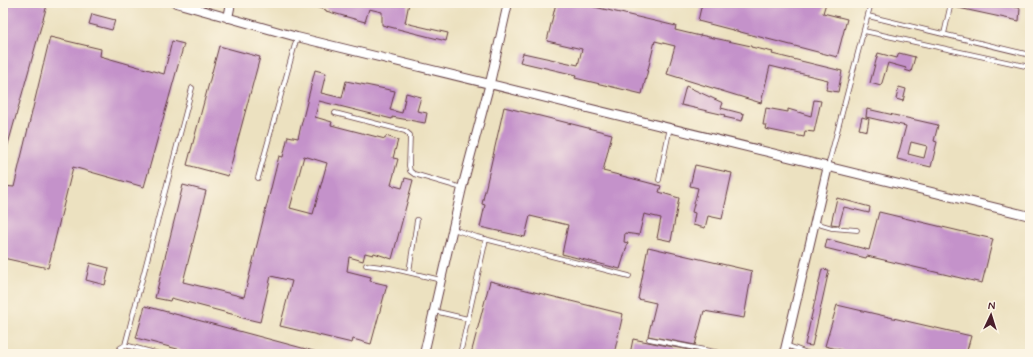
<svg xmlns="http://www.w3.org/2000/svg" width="1033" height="357" font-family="Mynerve,sans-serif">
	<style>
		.building { fill: #c492ca; fill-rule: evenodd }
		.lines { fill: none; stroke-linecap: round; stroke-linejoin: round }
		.lane-casing { stroke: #623c41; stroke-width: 5.5 }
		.street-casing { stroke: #623c41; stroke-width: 10 }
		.lane { stroke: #fff; stroke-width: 4 }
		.street { stroke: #fff; stroke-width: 8 }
	</style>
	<rect width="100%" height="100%" fill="#fcf5e5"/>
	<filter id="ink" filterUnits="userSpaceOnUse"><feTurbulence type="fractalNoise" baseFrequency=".025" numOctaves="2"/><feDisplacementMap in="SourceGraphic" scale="8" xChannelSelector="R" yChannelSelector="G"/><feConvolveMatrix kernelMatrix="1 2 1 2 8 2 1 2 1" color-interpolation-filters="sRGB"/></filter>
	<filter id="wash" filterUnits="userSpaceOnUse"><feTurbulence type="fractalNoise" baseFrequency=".012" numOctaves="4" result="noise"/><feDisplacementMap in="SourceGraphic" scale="16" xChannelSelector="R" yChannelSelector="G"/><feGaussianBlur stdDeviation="0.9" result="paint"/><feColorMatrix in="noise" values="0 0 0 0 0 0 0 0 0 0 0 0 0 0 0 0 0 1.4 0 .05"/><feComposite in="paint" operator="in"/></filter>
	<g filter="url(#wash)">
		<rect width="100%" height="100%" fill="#ece1c0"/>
		<g id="blocks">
			<!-- building -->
			<path class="building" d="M3 3H39L47 5 5 155H3Z
				M308 3H409L405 23 448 33 446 41 382 25V12L369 9 365 22 326 11V10L308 5Z
				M556 3H587L586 5 676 26 675 30 700 36V35L751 46V47L773 52 772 54 842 71 838 92 826 90 828 80 770 66 761 103 667 74 675 46 655 41 642 94 575 78 576 75 520 62 523 53 578 65 582 49 547 41Z
				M702 3H826L823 13 847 19 837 57 698 21Z
				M954 3H994L1020 8 1019 21 954 7Z
				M92 14 115 20 112 30 89 24Z
				M50 37 101 49 100 56 164 74 172 41 184 44 144 187 73 167 48 268 3 258V186L14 187Z
				M219 46 260 57 228 176 187 165Z
				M878 53 897 58 899 53 915 57 911 72 905 70 906 68 888 63 881 86 870 83Z
				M315 70 326 73 321 93 342 98 346 81 395 91 390 110 402 113 406 93 421 97 417 111 427 113 425 123 392 117V119L319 101 315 117 332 122 331 125 385 139 386 136 398 140 393 158 398 159 391 185 402 188 405 178 413 180 392 259 374 253 373 255 365 253 363 261 349 257 347 271 371 277 370 281 387 285 371 344 353 339 352 343 280 326 292 281 271 276 260 322 239 317V316L171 298 170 301 155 298 183 185 206 191 183 282 244 297 279 156 283 157 288 136 298 138ZM304 156 327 163 313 214 290 208Z
				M686 86 723 103 721 108 744 114 742 121 724 117 725 115 681 105Z
				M899 87 906 89 903 101 896 99Z
				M814 100 821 101 814 132 805 131 804 137 765 129 766 125H763L766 108 788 112V109L811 116Z
				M504 107 612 134 603 171 661 186 659 192 679 198 671 241 657 238 661 218 644 214 639 235 625 233 624 242 628 243 620 269 562 254 568 225 530 216 525 237 480 227 485 205 482 204Z
				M867 109 938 125 934 141 937 142 931 167 897 159 906 126 866 117ZM911 142 927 146 924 158 908 154Z
				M862 117 869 119 867 131 859 129Z
				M695 165 732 173 722 219 708 216 705 228 693 225 695 213 692 212 698 188 690 186Z
				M837 198 870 207 869 213 844 207 839 225 831 224Z
				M879 212 993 239 982 283 867 256 866 258 825 248 827 239 869 250Z
				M648 247 752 271 744 318 704 311 695 345 648 336 656 303 638 299Z
				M90 263 109 268 105 285 86 280Z
				M822 269 829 270 812 346 805 345Z
				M490 281 623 314 614 354H471Z
				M837 305 971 336 966 354H856L825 346Z
				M145 306 317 352V354H196L136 338Z
				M633 339 648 342 694 351 693 354H630Z"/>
		</g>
	</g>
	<g filter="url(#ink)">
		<use href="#blocks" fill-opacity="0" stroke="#623c41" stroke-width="1"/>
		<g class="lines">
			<!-- lane casing -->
			<g class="lane-casing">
				<path id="lane" d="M868 16 1030 55
					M864 31 1030 67
					M944 34 951 3
					M335 113 405 131 410 135 409 166 410 171 414 174 462 188
					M828 166 871 3
					M258 178 297 37
					M659 180 670 127
					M815 223 832 228 857 230
					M453 229 477 237 629 276
					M366 265 390 268 441 280
					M409 272 417 220
					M434 311 468 319
					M649 339 725 354
					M125 345 192 88
					M786 345 810 354
					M118 354 120 348 125 345 159 354
					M460 354 486 239"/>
			</g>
			<!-- street casing -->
			<g class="street-casing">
				<path id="street" d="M176 3 297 37 1030 216
					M228 18 231 3
					M424 354 462 188 490 83 508 3
					M784 354 828 166"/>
			</g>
			<!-- lane -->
			<use href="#lane" class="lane"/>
			<!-- street -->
			<use href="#street" class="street"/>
		</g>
	</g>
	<!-- margin -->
	<rect width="1033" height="357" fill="none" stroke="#fcf5e5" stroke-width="16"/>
	<!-- north arrow -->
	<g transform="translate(991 315) rotate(4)" stroke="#fcf5e5" stroke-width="3" paint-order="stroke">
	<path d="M0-3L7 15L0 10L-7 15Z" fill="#4a1f2b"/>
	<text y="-6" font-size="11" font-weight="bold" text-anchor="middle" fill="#4a1f2b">N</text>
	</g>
</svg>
